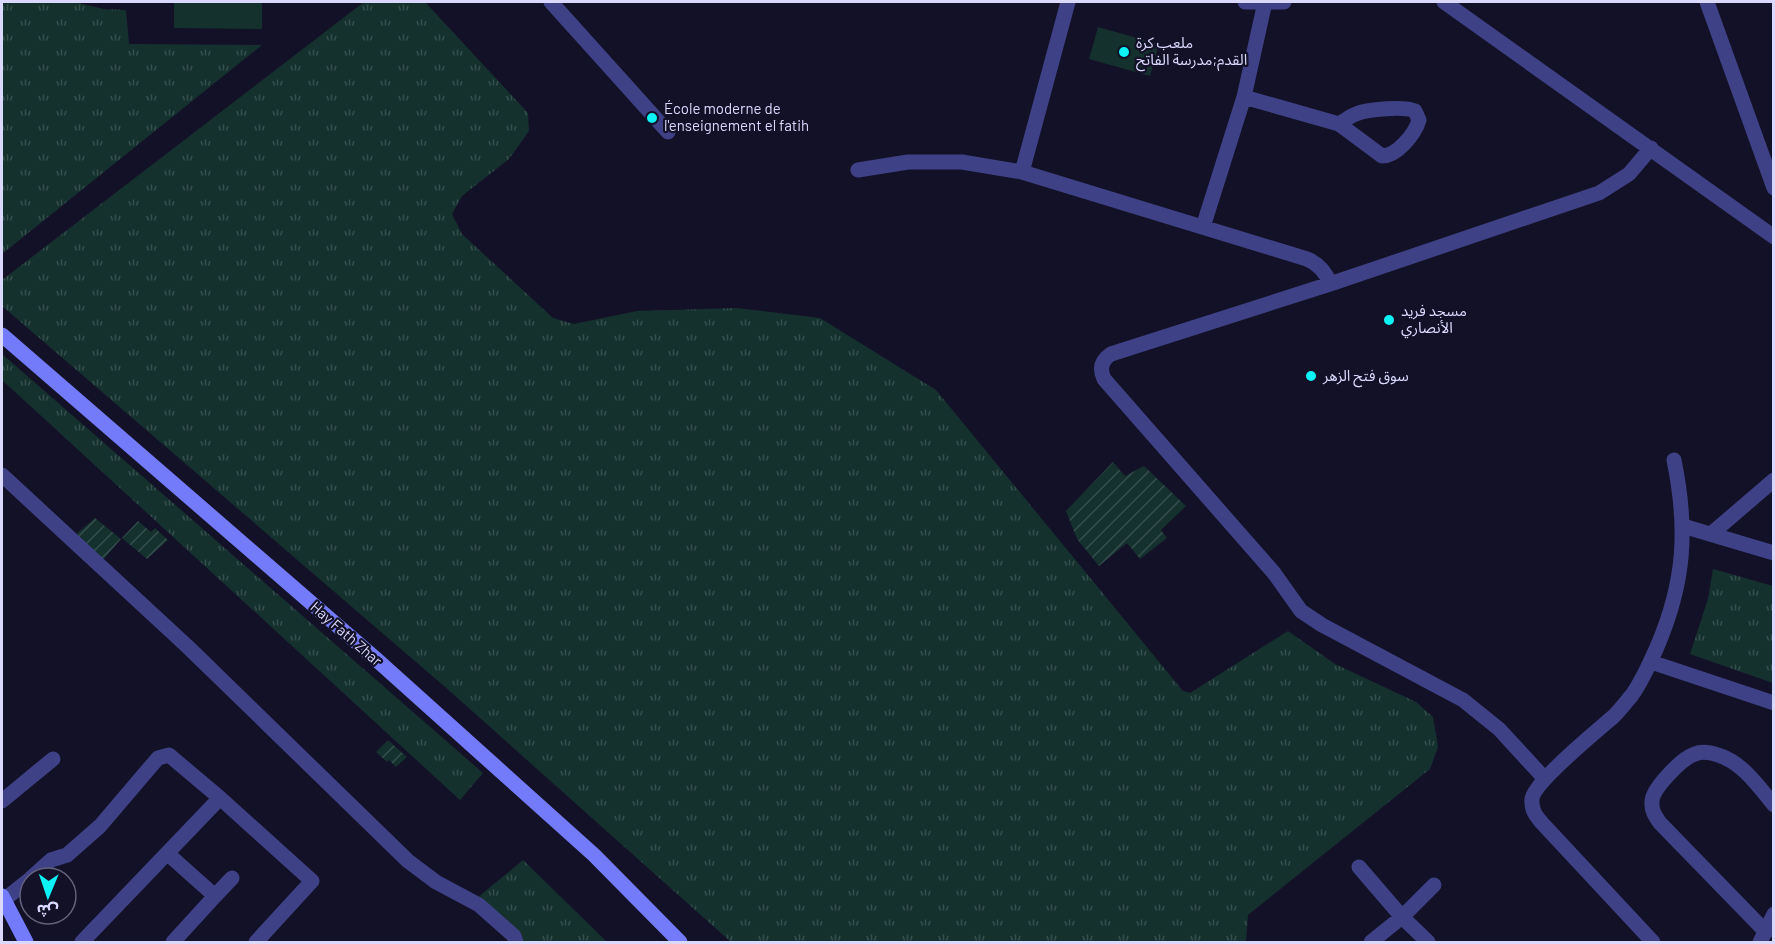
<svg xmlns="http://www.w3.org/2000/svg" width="1775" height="944" font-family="Barlow,'Noto Sans Arabic',sans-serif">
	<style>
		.grass { fill: url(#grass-tufts) }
		.garden { fill: url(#garden-furrows) }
		.pitch { fill: #14312e }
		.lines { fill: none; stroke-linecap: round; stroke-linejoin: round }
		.street { stroke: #3e4185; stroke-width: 15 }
		.secondary { stroke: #737bfa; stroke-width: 15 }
		.poi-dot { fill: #0cf3f6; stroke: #131127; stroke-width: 2 }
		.labels { text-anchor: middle; stroke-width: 4.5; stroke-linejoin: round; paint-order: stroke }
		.poi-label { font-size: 15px; fill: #dad8fe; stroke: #131127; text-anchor: start }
		.street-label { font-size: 15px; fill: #dad8fe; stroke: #131127 }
	</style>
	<defs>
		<pattern id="grass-tufts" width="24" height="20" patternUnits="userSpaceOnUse" patternTransform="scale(1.5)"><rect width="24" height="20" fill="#14312e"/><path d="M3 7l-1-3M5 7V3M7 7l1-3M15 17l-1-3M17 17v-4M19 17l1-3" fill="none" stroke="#364e4d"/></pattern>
		<pattern id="garden-furrows" width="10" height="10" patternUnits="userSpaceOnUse" patternTransform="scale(1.5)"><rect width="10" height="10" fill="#14312e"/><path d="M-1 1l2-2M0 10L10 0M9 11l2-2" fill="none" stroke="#364e4d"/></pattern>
	</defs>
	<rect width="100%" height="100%" fill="#131127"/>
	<!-- grass -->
	<path class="grass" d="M2 2H74L104 9 126 10 129 44 262 45 2 254Z
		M364 2H425L528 113 529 131 509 159 462 196 452 214 462 234 553 318 574 324 637 311 737 308 820 318 936 390 1183 691 1190 693 1288 631 1335 664 1416 702 1433 717 1438 747 1430 769 1248 915 1246 942H731L444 686 2 306V280Z
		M2 354 483 773 460 800 2 380Z
		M1713 569 1773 586V683L1690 654 1708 599Z
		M523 860 607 942H522L477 898Z"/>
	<!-- garden -->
	<path class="garden" d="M1113 462 1125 476 1144 466 1186 506 1161 530 1167 538 1140 559 1127 543 1099 566 1077 539 1066 511Z
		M95 518 121 539 103 560 75 535Z
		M138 521 151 532 155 528 168 540 147 559 122 538Z
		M388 740 407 757 396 767 389 760 387 762 376 752Z"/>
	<!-- pitch -->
	<path class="pitch" d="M174 2H262V29L174 28Z
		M1098 27 1159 44 1150 76 1089 59Z"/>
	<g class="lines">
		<!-- street -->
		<path class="street" d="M551 2 668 132
			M1245 2H1284
			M1444 2 1774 237
			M1707 2 1774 188
			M1244 97 1339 124 1382 156C1397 156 1415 134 1419 120L1415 111C1405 106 1367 109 1356 114 1350 116 1344 121 1339 124
			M858 170 908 162H962L1022 172 1307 259C1319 264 1326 272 1330 284
			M1022 172 1068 2
			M1203 227 1244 97 1265 2
			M2 475 188 647 408 861 436 882 479 905 514 936 516 942
			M1683 526 1774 553
			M1711 534 1774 480
			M1651 662 1774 703
			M1545 779 1499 729 1463 700 1322 625 1301 611 1274 573 1104 379C1099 368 1102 360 1111 354L1330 284 1599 193 1629 174 1651 148
			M2 801 53 759
			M168 854 215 896 173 942
			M1359 867 1402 917 1428 942
			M31 878 51 860 67 855 100 826 158 758 169 755 220 798 312 881 256 942
			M215 896 232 878
			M4 900 30 879
			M1766 932 1660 823C1655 816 1651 810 1652 801 1653 788 1682 758 1695 754 1702 751 1712 753 1718 755 1742 762 1759 787 1774 805
			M82 942 220 798
			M1371 942 1402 917 1434 885
			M1653 942 1542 823C1536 816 1531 810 1532 799 1534 782 1598 730 1614 716 1620 710 1626 702 1632 695 1642 681 1650 663 1657 647 1685 582 1688 529 1674 460
			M1760 942 1774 914"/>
		<!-- secondary -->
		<path class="secondary" d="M2 335 377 660 594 855 680 942
			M2 896 26 942"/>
	</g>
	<!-- markers -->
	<g class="poi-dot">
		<circle cx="1124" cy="52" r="6"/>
		<circle cx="652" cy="118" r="6"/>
		<circle cx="1389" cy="320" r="6"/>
		<circle cx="1311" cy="376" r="6"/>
	</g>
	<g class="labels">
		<!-- poi labels -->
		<g class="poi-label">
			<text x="1136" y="48">ملعب كرة<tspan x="1136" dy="17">القدم;مدرسة الفاتح</tspan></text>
			<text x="664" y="114">École moderne de<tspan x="664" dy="17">l'enseignement el fatih</tspan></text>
			<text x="1401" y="316">مسجد فريد<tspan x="1401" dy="17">الأنصاري</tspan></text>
			<text x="1323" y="381">سوق فتح الزهر</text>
		</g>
		<!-- street labels -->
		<g class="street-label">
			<text transform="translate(346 634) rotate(41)" y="5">Hay Fath Zhar</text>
		</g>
	</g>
	<!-- border -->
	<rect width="1775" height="944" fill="none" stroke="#dad8fe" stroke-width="6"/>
	<!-- north arrow -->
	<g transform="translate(48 896) rotate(182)"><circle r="28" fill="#131127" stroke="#63617d" stroke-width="1.5"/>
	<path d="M0-4.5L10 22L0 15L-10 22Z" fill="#0cf3f6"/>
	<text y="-9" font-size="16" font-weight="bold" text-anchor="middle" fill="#dad8fe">ش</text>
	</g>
</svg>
